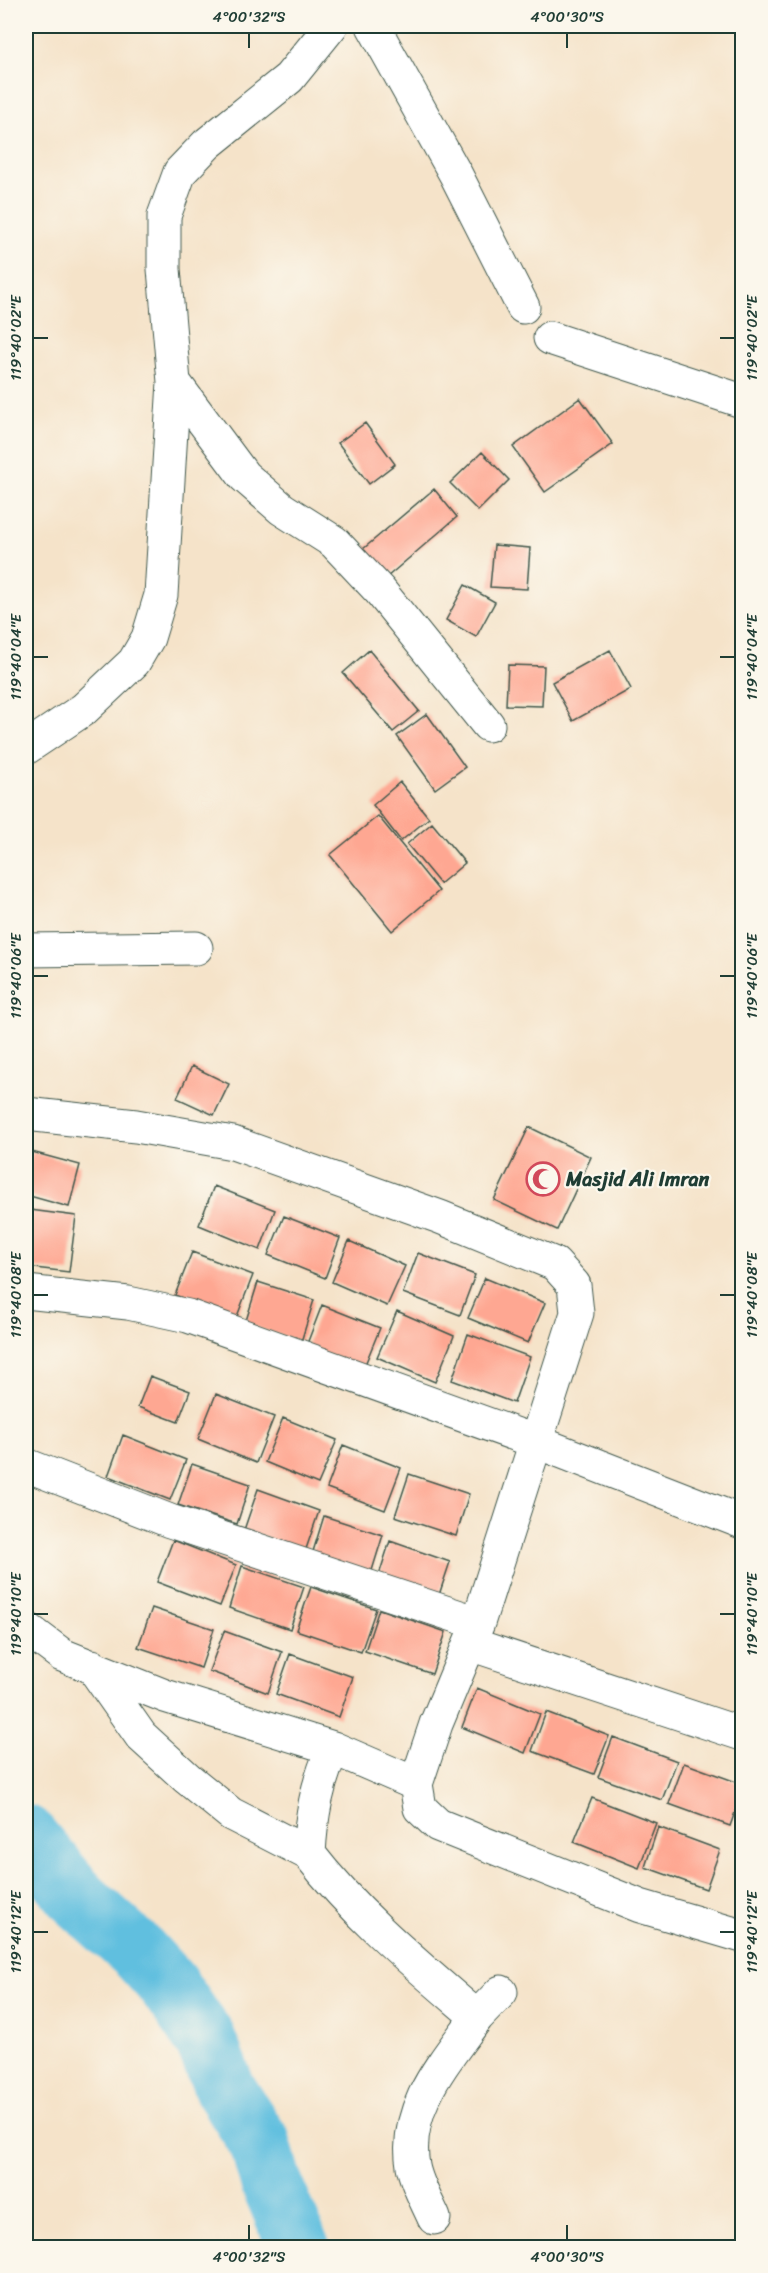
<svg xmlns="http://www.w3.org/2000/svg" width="768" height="2273" font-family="Sriracha,sans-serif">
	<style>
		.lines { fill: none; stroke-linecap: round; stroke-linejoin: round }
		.river { stroke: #61bfdf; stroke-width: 62 }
		.building { fill: #fea792 }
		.minor-casing { stroke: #3f564a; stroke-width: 35 }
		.minor { stroke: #fff; stroke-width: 33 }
		.ticks { fill: none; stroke: #1f3d34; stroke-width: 2 }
		.labels { text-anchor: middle; stroke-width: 4.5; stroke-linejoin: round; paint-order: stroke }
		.poi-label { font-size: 20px; font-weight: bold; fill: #1f3d34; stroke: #fbf7ec; text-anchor: start }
		.neatline { fill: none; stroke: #1f3d34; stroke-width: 2 }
		.ticks-label { font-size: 15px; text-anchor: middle; fill: #1f3d34 }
	</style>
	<rect width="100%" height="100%" fill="#fbf7ec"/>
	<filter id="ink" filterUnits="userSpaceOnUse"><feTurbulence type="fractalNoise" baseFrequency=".0167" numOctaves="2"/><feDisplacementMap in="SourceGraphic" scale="12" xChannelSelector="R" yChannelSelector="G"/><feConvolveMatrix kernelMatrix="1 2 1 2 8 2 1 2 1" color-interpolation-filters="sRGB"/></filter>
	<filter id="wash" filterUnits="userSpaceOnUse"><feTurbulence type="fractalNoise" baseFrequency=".008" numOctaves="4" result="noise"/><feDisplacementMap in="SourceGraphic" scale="24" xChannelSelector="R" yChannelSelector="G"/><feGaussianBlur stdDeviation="1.35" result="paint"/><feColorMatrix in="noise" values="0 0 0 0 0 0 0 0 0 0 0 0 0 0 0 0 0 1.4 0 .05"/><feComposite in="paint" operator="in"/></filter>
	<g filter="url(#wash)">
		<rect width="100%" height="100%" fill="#f5e3c9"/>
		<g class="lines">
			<!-- river -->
			<path class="river" d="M26 1836 78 1898 139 1953 168 1985 205 2039 225 2089 260 2143 270 2179 299 2248"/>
		</g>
		<g id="blocks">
			<!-- building -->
			<path class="building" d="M580 398 613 444 545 492 513 447Z
				M365 423 395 464 369 484 338 443Z
				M482 452 509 480 478 511 450 483Z
				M434 489 457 517 387 577 363 549Z
				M494 545 530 548 527 589 490 587Z
				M465 585 495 602 476 637 446 620Z
				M369 650 419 711 393 732 343 673Z
				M610 650 631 689 573 721 552 682Z
				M508 665 544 666 542 706 506 705Z
				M427 714 465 767 435 789 397 736Z
				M400 782 429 818 401 841 373 805Z
				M378 816 439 891 392 931 330 855Z
				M432 823 465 863 440 884 407 844Z
				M192 1066 229 1084 214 1115 177 1098Z
				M529 1127 591 1157 557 1230 494 1200Z
				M32 1152 80 1165 69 1207 26 1195V1176Z
				M214 1186 275 1210 260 1250 199 1225Z
				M30 1210 76 1216 69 1272 26 1267Z
				M284 1216 340 1238 325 1278 268 1255Z
				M349 1241 405 1266 387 1306 332 1282Z
				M192 1252 253 1275 236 1319 175 1295Z
				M418 1253 475 1275 460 1315 403 1293Z
				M485 1278 545 1303 528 1343 468 1318Z
				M258 1282 314 1300 301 1342 245 1324Z
				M322 1305 380 1328 362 1372 305 1349Z
				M397 1311 454 1336 435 1382 377 1357Z
				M468 1334 530 1357 514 1403 452 1380Z
				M150 1376 190 1391 178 1422 138 1407Z
				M216 1394 274 1417 256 1463 198 1439Z
				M283 1418 337 1440 318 1484 265 1462Z
				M123 1435 186 1460 170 1500 108 1476Z
				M343 1445 401 1468 385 1510 327 1488Z
				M192 1464 250 1484 237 1524 178 1505Z
				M409 1474 469 1494 456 1536 395 1516Z
				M258 1489 319 1511 305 1552 244 1530Z
				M324 1516 383 1535 370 1577 311 1558Z
				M173 1540 236 1565 220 1606 157 1582Z
				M390 1541 450 1562 437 1601 377 1581Z
				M242 1566 304 1587 290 1629 229 1608Z
				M311 1587 376 1609 361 1652 296 1630Z
				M152 1608 214 1629 201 1668 138 1647Z
				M379 1609 446 1632 432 1674 365 1651Z
				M224 1631 282 1652 268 1693 209 1671Z
				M290 1654 353 1677 339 1717 276 1694Z
				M477 1688 540 1714 525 1753 462 1727Z
				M546 1712 609 1736 594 1774 532 1751Z
				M613 1737 677 1761 662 1800 598 1777Z
				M684 1763 742 1784V1793L730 1826 669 1804Z
				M592 1798 656 1823 639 1868 574 1842Z
				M658 1827 720 1850 706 1889 645 1867Z"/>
		</g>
	</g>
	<g filter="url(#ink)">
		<use href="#blocks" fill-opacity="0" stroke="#3f564a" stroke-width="1.5"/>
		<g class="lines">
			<!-- minor casing -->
			<g class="minor-casing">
				<path id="minor" d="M331 26 289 78 207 144 180 172 164 216V269L174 382 244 476 282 509 334 542 380 591 488 725
					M373 26 456 175 523 307
					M550 338 742 401
					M26 748 84 709 134 662 148 638 161 595 174 382
					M26 950 196 948
					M26 1114 136 1126 233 1143 440 1217 555 1264 574 1285 577 1313 478 1623 436 1724 416 1784 333 1748 165 1696 62 1655 26 1628
					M26 1292 128 1303 188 1316 537 1442 742 1522
					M26 1465 170 1521 478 1623
					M470 1644 742 1734
					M92 1666 141 1736 188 1779 231 1814 309 1854
					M333 1748C317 1784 311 1816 309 1854 357 1916 418 1966 477 2017L501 1992
					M416 1784 420 1808 438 1825 640 1906 742 1936
					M434 2218C427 2202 416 2183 413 2166 403 2107 445 2062 477 2017"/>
			</g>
			<!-- minor -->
			<use href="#minor" class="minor"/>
		</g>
	</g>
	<!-- ticks -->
	<path class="ticks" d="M249 33V48M567 33V48M33 338H48M720 338H735M33 657H48M720 657H735M33 976H48M720 976H735M33 1295H48M720 1295H735M33 1614H48M720 1614H735M33 1932H48M720 1932H735M249 2225V2240M567 2225V2240"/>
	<!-- icons -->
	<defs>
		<g id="mosque-ring" transform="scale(1.725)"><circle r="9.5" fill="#fbf7ec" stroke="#d1495b" stroke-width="1.5"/><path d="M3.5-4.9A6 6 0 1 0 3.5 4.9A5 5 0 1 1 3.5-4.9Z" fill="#d1495b"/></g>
	</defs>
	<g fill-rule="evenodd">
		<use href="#mosque-ring" x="543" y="1179"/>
	</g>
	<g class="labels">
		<!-- poi labels -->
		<g class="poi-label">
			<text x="566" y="1186">Masjid Ali Imran</text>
		</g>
	</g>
	<!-- margin -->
	<rect width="768" height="2273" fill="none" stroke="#fbf7ec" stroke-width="66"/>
	<rect x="33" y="33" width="702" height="2207" class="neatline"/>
	<g class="ticks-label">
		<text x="249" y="22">4°00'32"S</text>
		<text x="567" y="22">4°00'30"S</text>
		<text transform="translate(16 338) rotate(-90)" y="5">119°40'02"E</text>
		<text transform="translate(752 338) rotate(-90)" y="5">119°40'02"E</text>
		<text transform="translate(16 657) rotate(-90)" y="5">119°40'04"E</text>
		<text transform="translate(752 657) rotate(-90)" y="5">119°40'04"E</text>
		<text transform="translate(752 976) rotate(-90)" y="5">119°40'06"E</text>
		<text transform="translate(16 976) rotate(-90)" y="5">119°40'06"E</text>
		<text transform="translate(752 1295) rotate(-90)" y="5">119°40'08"E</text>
		<text transform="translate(16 1295) rotate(-90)" y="5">119°40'08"E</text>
		<text transform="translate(752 1614) rotate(-90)" y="5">119°40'10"E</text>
		<text transform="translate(16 1614) rotate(-90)" y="5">119°40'10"E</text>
		<text transform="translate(16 1932) rotate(-90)" y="5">119°40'12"E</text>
		<text transform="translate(752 1932) rotate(-90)" y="5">119°40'12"E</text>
		<text x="249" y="2262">4°00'32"S</text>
		<text x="567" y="2262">4°00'30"S</text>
	</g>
</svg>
